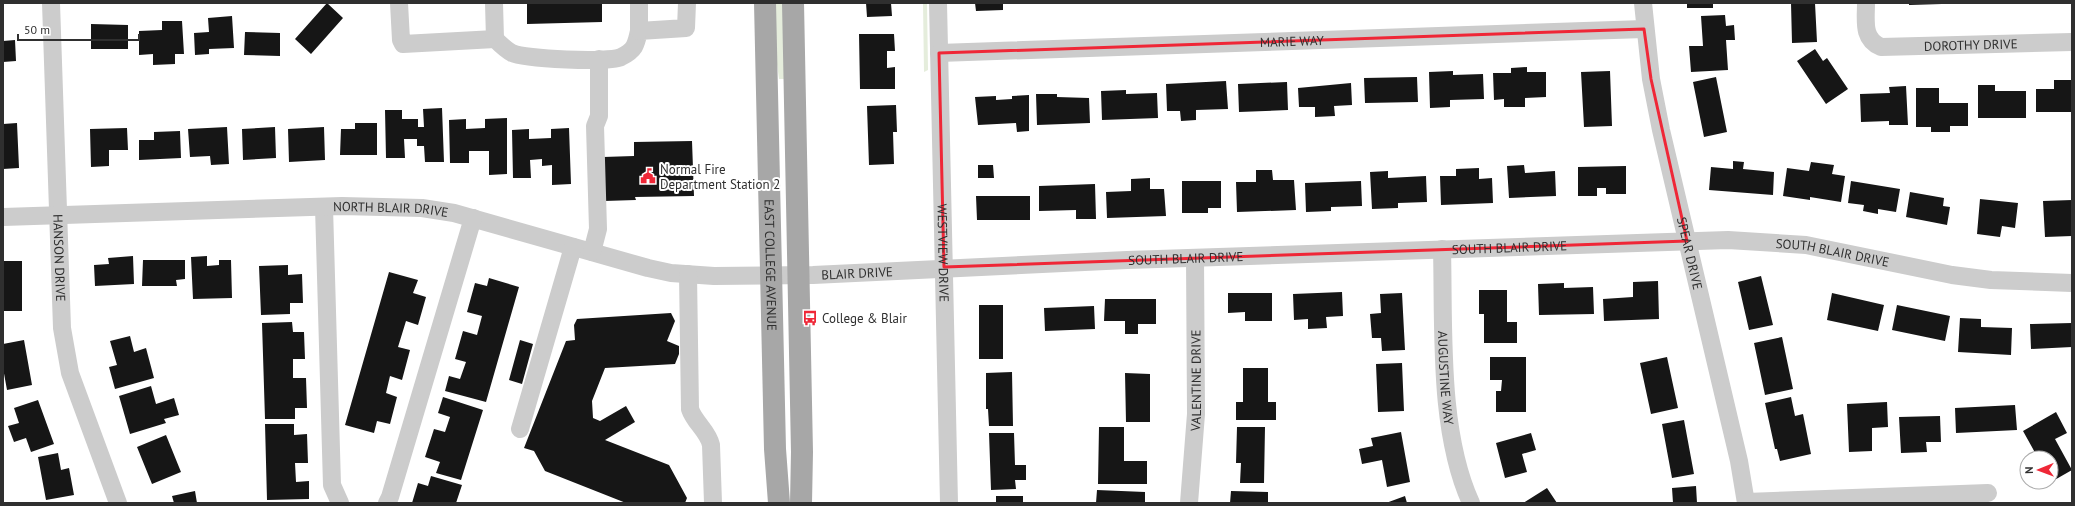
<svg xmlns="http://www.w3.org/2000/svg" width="2075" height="506" font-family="'PT Sans',sans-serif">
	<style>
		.green { fill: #e5eddc }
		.building { fill: #161616 }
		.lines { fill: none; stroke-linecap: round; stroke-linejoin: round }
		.minor { stroke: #ccc; stroke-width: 18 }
		.major { stroke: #a7a7a7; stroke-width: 22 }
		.marked { fill: none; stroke: #ef2737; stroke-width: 3; stroke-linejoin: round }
		.labels { text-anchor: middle; stroke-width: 4; stroke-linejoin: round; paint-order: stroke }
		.street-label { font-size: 13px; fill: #2f2f2f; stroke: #fff }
		.poi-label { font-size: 13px; fill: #2f2f2f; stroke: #fff; text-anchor: start }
	</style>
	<rect width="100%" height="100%" fill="#fff"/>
	<!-- green -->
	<path class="green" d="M773 3H783L785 79H779L774 42Z
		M923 3H927L928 70 924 72Z"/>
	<!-- building -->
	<path class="building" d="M327 3 343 18 311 54 295 39Z
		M527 3H602V22L527 24Z
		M866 3H891L892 16 867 17Z
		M975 3H1003V10L976 11Z
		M1687 3H1713V8H1687Z
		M1791 3H1815L1817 42 1792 43Z
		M1909 3H1942V4L1909 5Z
		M1725 15 1726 26 1734 25 1735 40H1726L1728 70 1691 72 1689 46H1703L1701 16Z
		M232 16 234 48 209 49V54L195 55 194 33 209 32 208 18Z
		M162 21H182L184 54H175V64L153 65V54L139 55V31L162 30Z
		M91 24 128 25V49H91Z
		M245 32 280 33V56L244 55Z
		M859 34H894L895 51H887V68L895 67V89H860Z
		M15 40 16 61 3 62V41Z
		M1815 49 1823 61 1827 58 1848 89 1826 104 1797 61Z
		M1527 67V72H1546V97L1525 98V107H1504V99L1494 100 1493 73H1511V68Z
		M1453 71V75L1483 74 1484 99 1450 100V107L1430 108 1429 72Z
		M1610 71 1612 126 1584 127 1581 72Z
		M1417 77 1418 102 1365 103 1364 78Z
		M1716 77 1727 132 1704 137 1693 82Z
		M2054 80H2072V112H2036V89H2054Z
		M1226 81 1228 109 1196 110V120L1181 121 1180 111H1167L1166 84Z
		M1287 82 1288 110 1239 112 1238 84Z
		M1351 83 1352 105 1334 106 1335 116 1315 117V107H1299L1298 88Z
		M1978 85H1995V91H2026V118H1978Z
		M1906 86 1908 125H1889V121L1861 122 1860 94 1890 93 1889 87Z
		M1916 88H1939V103H1968V126H1950V132H1931V127H1916Z
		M1126 90V94L1157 93 1158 118 1102 120 1101 91Z
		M1036 94H1057V97L1089 98 1090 123 1037 125Z
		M1029 95V131L1017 132 1016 123 978 125 975 97 996 96V100L1012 99V96Z
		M896 105 897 132H893L894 164 869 165 867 106Z
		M442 108 444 162H425L424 146H417V139H404L405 158H386L385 110H402V119H418V127H424L423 109Z
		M507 118V174L489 175V151H469V163H450L449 120 466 119V129L485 128V119Z
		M17 123 19 168 3 169V124Z
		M355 123H377V155H340L341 129H355Z
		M227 127 229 164 211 165 210 156 190 157 188 129Z
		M275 127 276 158 243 160 242 129Z
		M324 127 325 160 289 162 288 129Z
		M127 128 128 150H109V166L91 167 90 129Z
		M569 128 571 184 552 185V165L542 166V159L530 160 531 178H513L512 130 529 129V139L551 138V129Z
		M180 131 181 158 139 160V140H154V132Z
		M692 141 694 196 635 197 636 200 604 201 603 157 634 156V142Z
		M1733 161 1744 162 1743 169 1774 172 1773 195 1709 190 1711 167 1733 169Z
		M1811 162 1834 165 1832 174 1845 176 1841 202 1810 197V200L1783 196 1787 168 1809 171Z
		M978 165H993L994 178H978Z
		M1524 165 1525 173 1555 171 1556 196 1509 198 1507 166Z
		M1626 166V194H1606V188H1597V196H1578V167Z
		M1479 168V179L1492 178 1493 203 1441 205 1440 176H1456V169Z
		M1256 170H1272L1273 180H1294L1296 210 1237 212 1236 182H1256Z
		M1388 171V178L1426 176 1427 202 1398 203V208L1372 209 1370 172Z
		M1150 178V189H1164L1166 216 1107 218 1106 192 1131 191V179Z
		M1182 181H1221V208H1208V213H1182Z
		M1361 181 1362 206 1331 207V211L1306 212 1305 183Z
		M1851 181 1900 189 1896 212 1878 209V214L1863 211 1864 205 1848 203Z
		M1095 184 1096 219H1076V210L1039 211V186Z
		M1910 192 1944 198 1943 206 1950 207 1947 225 1906 217Z
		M976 196H1030V220H977Z
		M1980 199 2018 203 2015 228 2002 226 2000 237 1977 234Z
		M2072 200V236L2045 237 2043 201Z
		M133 256 134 284 95 286 94 265 109 264 108 258Z
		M207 256V266L219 265V260H231L232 298 193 299 191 257Z
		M143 260H185V279L176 280 177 286H142Z
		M3 261H22V311H3Z
		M288 265V275L302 274 303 303H290V314L261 315 259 266Z
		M389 272 418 280 413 293 426 297 418 325 406 321 398 347 410 350 402 380 390 376 386 393 397 397 390 424 377 421 374 433 345 425Z
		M1761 276 1773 325 1749 330 1738 282Z
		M489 278 519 287 486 402 445 391 449 376 460 379 466 362 455 359 463 331 477 335 482 316 467 312 475 283 487 286Z
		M1658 281 1659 319 1604 321 1603 299 1633 297V282Z
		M1564 283V288L1593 287 1594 314 1539 315 1538 284Z
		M1479 290H1507V322H1517V343H1484V314H1479Z
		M1342 292 1343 316 1326 317 1327 328 1308 329V319L1294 320 1293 294Z
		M1228 293H1272V321H1245V312L1228 313Z
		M1402 293 1405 350 1382 351 1381 338H1372L1370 314 1381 313 1380 294Z
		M1832 293 1884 305 1878 331 1827 320Z
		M1105 299H1156V324H1138V334H1125V321H1104Z
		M979 305H1003V359H979Z
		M1897 305 1950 316 1945 341 1892 330Z
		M1094 306 1095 329 1045 331 1044 308Z
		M671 313 675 321 667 341 679 346V354L675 364 605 368 592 401 593 418 600 421 626 406 635 422 605 440 669 465 687 498 685 503H626L545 471 534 451 524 448 566 341 575 340 574 325 577 319Z
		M1960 318 1981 319V327L2012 328 2011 355 1958 352Z
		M292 322 293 332H304L305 359H293V378H306L307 408H295V419H265L262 323Z
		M2072 323V347L2031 349 2030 324Z
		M130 336 134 352 146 348 154 378 115 389 109 367 117 365 110 341Z
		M1782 337 1793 389 1765 395 1754 343Z
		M24 340 32 385 7 390 3 368V344Z
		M520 340 533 344 522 384 509 380Z
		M1490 357H1526V412H1496V391H1501L1502 380H1490Z
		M1667 357 1678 408 1651 414 1640 363Z
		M1402 363 1404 411 1378 412 1376 364Z
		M1243 368H1268V402H1276V420H1236V402H1243Z
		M1012 372 1013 426H989L988 409H986V373Z
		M1125 373 1150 374V422H1126Z
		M151 386 156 404 174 398 179 415 164 419 166 423 130 434 119 396Z
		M443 397 483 410 461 480 436 473 440 462 425 457 434 429 445 432 450 417 438 413Z
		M1791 397 1795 416 1803 414 1811 454 1780 461 1777 449H1775L1765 403Z
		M38 400 54 444 31 452 26 438 14 442 8 426 19 423 14 408Z
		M1887 402 1888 427 1872 428V451L1849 452 1847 404Z
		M2015 405 2017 430 1956 433 1955 408Z
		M2056 412 2067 433 2055 439 2072 470 2051 482V458H2038L2023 431Z
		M1940 416 1941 442H1926L1927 452 1901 453 1899 417Z
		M1684 420 1694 474 1672 478 1662 424Z
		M265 424H294V435L307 434 308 463H295L296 482 309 481V499L267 500Z
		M1099 427H1124V461H1147V484H1098Z
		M1237 427H1265L1264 483H1240L1241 463H1236Z
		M1401 432 1410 482 1387 487 1382 460 1362 464 1359 449 1373 446 1371 438Z
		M989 433H1014L1015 465H1026V480H1015L1016 489 991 490Z
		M1531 433 1536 450 1522 454 1527 472 1505 478 1496 443Z
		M166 435 181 472 152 484 137 447Z
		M58 453 61 470 69 468 74 495 46 500 38 457Z
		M431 476 462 485 456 503H412L418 483 428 486Z
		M1696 486 1697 503H1673L1672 488Z
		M1547 488 1557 503H1523Z
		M1097 490 1145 492V503H1096Z
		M195 491 197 503H174L172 496Z
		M1231 491 1268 492V503H1230Z
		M996 496H1023V503H996Z
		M1405 496 1407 503H1386Z"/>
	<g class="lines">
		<!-- minor -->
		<g class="minor">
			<path id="s1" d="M51 3 62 328 70 373 118 503"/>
			<path d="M399 3 401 40 403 44 495 39C500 44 506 50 512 53 523 59 610 63 621 57 635 50 636 45 639 31L686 28 687 3"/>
			<path d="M494 3 495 39"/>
			<path id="s2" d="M938 3 949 503"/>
			<path id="s3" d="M1643 3 1651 79 1661 130 1739 461 1746 503"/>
			<path id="s4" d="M1866 3C1866 21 1862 39 1881 47L2072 42"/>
			<path d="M639 31V3"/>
			<path id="s5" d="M939 53 1644 29"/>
			<path d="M324 207 332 485 340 503"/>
			<path id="s6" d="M3 217 342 206 422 208 454 213 648 268 671 273 714 276 813 275 1127 260 1728 240 1806 245 1952 275 1991 280 2072 283"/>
			<path id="s7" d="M1442 249C1444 328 1438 431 1471 503"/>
			<path d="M592 252 598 229 595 126 599 116V59"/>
			<path d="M688 274 690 409C694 422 708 431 711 445L713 503"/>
			<path d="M520 429 573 247"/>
			<path d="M1746 502 1988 493"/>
			<path d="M387 503 390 497 473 218"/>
			<path id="s8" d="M1189 503 1196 414 1195 258"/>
		</g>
		<!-- major -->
		<g class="major">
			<path id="s9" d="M765 3 775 449 779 503"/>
			<path d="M793 3 802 452 801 503"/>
		</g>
	</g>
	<!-- marked area -->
	<path class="marked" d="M1644 29 1651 79 1687 241 944 267 939 53Z"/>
	<!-- icons -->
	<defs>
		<g id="civic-bare" transform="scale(1.2)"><path d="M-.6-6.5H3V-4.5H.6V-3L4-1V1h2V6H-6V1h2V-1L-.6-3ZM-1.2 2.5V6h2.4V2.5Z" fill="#ef2737" stroke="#fff" stroke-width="2.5" paint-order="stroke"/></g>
		<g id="bus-bare" transform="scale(1.2)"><path d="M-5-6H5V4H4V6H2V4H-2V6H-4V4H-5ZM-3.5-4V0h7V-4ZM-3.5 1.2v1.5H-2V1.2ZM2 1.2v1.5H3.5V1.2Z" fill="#ef2737" stroke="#fff" stroke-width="2.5" paint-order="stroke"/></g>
	</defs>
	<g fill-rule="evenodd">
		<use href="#civic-bare" x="648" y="176"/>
		<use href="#bus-bare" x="810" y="318"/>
	</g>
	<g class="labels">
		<!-- street labels -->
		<g class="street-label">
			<text dy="5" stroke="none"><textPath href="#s5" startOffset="353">MARIE WAY</textPath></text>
			<text dy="5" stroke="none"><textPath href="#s4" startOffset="140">DOROTHY DRIVE</textPath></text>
			<text dy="5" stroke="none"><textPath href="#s6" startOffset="388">NORTH BLAIR DRIVE</textPath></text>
			<text dy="5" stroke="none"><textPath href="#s6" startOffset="1516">SOUTH BLAIR DRIVE</textPath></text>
			<text dy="5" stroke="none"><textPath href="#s6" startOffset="1840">SOUTH BLAIR DRIVE</textPath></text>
			<text dy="5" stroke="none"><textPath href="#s2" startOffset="250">WESTVIEW DRIVE</textPath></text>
			<text dy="5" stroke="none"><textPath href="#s3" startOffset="255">SPEAR DRIVE</textPath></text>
			<text dy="5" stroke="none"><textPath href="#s1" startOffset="255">HANSON DRIVE</textPath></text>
			<text dy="5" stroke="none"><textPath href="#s6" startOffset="1192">SOUTH BLAIR DRIVE</textPath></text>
			<text dy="5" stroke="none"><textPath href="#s9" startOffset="262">EAST COLLEGE AVENUE</textPath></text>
			<text dy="5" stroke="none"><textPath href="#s6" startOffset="863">BLAIR DRIVE</textPath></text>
			<text dy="5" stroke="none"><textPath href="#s7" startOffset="129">AUGUSTINE WAY</textPath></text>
			<text dy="5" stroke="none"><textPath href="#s8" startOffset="123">VALENTINE DRIVE</textPath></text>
		</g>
		<!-- poi labels -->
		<g class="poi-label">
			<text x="660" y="174">Normal Fire<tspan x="660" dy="15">Department Station 2</tspan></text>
			<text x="822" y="323">College &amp; Blair</text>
		</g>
	</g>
	<!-- border -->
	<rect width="2075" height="506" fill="none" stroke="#2f2f2f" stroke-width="8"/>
	<!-- north arrow -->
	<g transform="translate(2039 470) rotate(269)"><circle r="19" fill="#ffffff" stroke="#acacac"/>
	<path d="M0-3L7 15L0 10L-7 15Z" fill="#ef2737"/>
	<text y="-6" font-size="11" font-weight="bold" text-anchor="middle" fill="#2f2f2f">N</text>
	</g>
	<!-- scale -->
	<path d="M18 34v6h121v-6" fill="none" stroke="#2f2f2f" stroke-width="2"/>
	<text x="24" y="34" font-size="12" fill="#2f2f2f" stroke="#ffffff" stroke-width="3" paint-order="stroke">50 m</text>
</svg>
